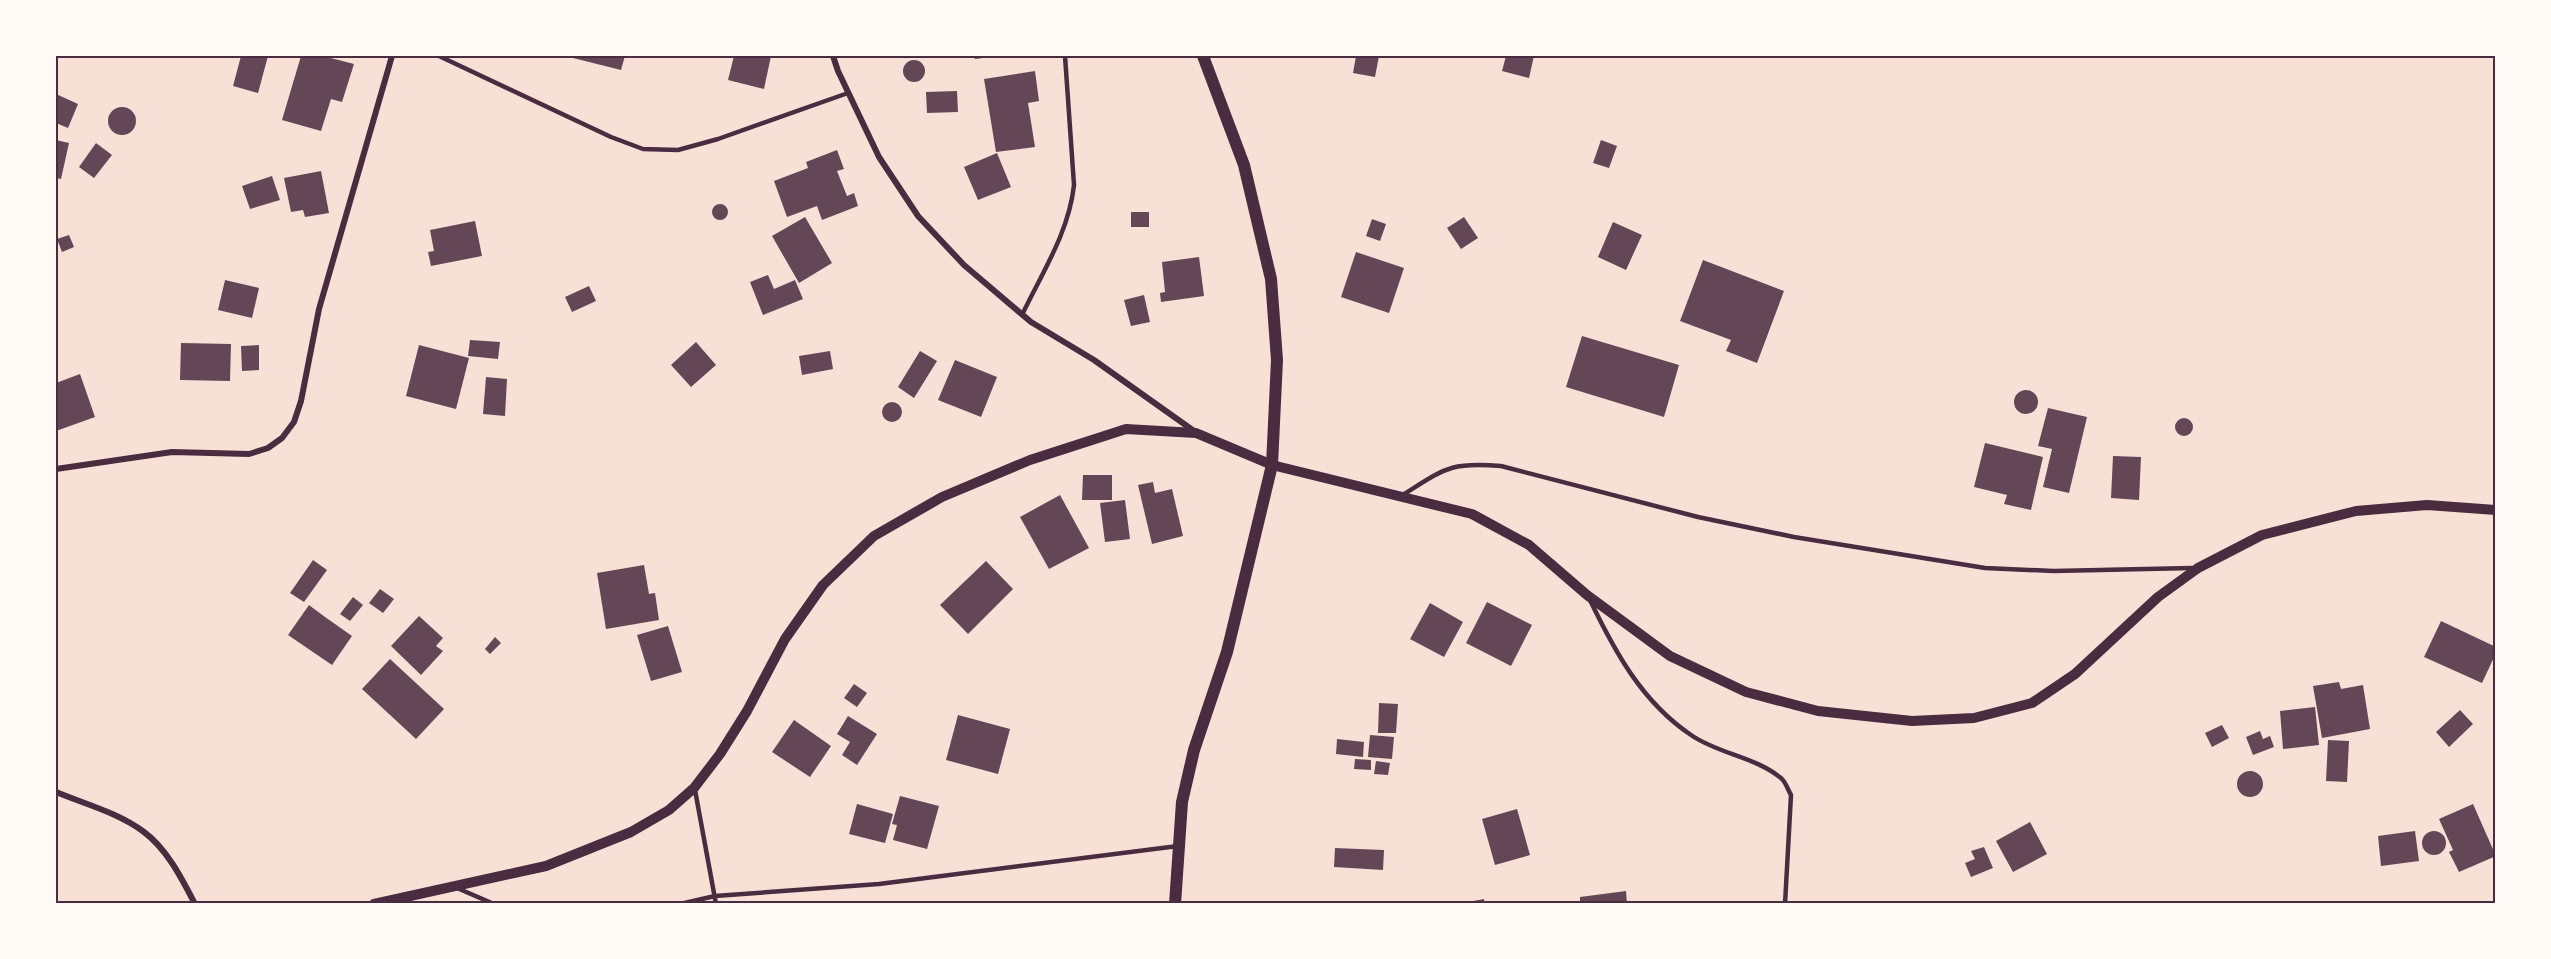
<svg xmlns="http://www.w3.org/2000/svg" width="2551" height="959" font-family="Quicksand,sans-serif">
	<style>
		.building { fill: #644757 }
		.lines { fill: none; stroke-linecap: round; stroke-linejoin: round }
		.service { stroke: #4a2c40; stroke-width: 4.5 }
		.minor { stroke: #4a2c40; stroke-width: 6 }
		.tertiary { stroke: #4a2c40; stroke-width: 10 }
		.secondary { stroke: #4a2c40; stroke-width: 12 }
		.neatline { fill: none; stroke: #4a2c40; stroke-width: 2 }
	</style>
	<rect width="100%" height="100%" fill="#f7e1d7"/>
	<!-- building -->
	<path class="building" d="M241 56H268L258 93 233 86Z
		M301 56H323L354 64 342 102 331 99 321 131 282 120Z
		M574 56H625L621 70 573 58Z
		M734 56H771L764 89 728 80Z
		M974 56H992V57L975 59Z
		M1356 56H1379L1375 77 1353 73Z
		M1506 56H1534L1529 78 1502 71Z
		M903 71a11 11 0 1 1 22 0a11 11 0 1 1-22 0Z
		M1035 71 1039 101 1028 103 1035 147 996 152 984 79Z
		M957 91 958 112 927 113 926 92Z
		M56 94 78 104 68 128 56 123Z
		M108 121a14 14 0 1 1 28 0a14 14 0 1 1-28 0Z
		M56 140 69 143 61 179 56 178Z
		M1601 140 1617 146 1609 168 1593 163Z
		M96 143 112 155 94 178 79 167Z
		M837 150 844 169 837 171 847 196 854 193 858 206 822 220 817 206 787 217 774 181 808 168 806 162Z
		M997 153 1011 187 978 200 964 167Z
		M321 171 329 213 305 217 303 210 291 212 284 178Z
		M272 176 280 200 250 209 242 186Z
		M712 212a8 8 0 1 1 16 0a8 8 0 1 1-16 0Z
		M1131 212H1149V227H1131Z
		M805 217 832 263 799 283 772 236Z
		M1464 217 1478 238 1461 249 1447 228Z
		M1372 219 1386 224 1380 241 1366 236Z
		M475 221 482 256 431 266 428 252 434 251 430 230Z
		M1613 222 1642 235 1626 270 1598 257Z
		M69 235 74 247 62 252 57 239Z
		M1356 252 1404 268 1389 313 1341 297Z
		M1199 257 1204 296 1161 302 1160 293 1165 292 1162 262Z
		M1703 260 1784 291 1757 363 1726 351 1731 340 1680 321Z
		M768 275 774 289 795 280 803 299 763 315 750 282Z
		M225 280 259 288 252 318 218 310Z
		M589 286 596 301 572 312 565 297Z
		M1144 295 1150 322 1131 326 1124 300Z
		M1582 336 1679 365 1664 417 1566 387Z
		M470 340 500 342 498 359 468 356Z
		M696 342 716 365 691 387 671 365Z
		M181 343 231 344 230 381 180 380Z
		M259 345V370L242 371 241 346Z
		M419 345 469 358 456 409 406 396Z
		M830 351 833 369 802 375 799 356Z
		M920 351 937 361 914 398 898 387Z
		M955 360 997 377 981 417 938 400Z
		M80 374 95 417 56 431V383Z
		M486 377 507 379 505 416 483 414Z
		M2014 402a12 12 0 1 1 24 0a12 12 0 1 1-24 0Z
		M882 412a10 10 0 1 1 20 0a10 10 0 1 1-20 0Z
		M2048 408 2087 417 2069 493 2043 487 2052 449 2038 446Z
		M2175 427a9 9 0 1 1 18 0a9 9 0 1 1-18 0Z
		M1985 443 2043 457 2031 510 2004 504 2007 495 1974 487Z
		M2113 456 2141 457 2139 500 2111 498Z
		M1083 475H1112V500H1082Z
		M1153 482 1155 493 1172 489 1183 536 1152 544 1138 485Z
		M1060 495 1089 548 1049 569 1020 517Z
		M1125 500 1130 539 1105 542 1100 503Z
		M313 560 327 570 304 602 290 593Z
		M986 561 1013 589 968 634 940 605Z
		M644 565 649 594 655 593 659 620 606 629 597 573Z
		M380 589 394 599 383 613 369 603Z
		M353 597 363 605 350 621 340 614Z
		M1487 602 1532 625 1511 666 1466 643Z
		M1430 603 1463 622 1444 657 1410 639Z
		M309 605 325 617 319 625 325 617 352 636 332 665 288 635Z
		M419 616 443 638 436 646 443 651 421 675 391 646Z
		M2441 621 2496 647V653L2482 683 2424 657Z
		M668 626 682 672 651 681 637 635Z
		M495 637 501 643 490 654 485 649Z
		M390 659 444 709 416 739 362 689Z
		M2339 682 2341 689 2363 685 2370 729 2322 738 2313 686Z
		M854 684 867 693 857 707 844 698Z
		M1379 703 1398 704 1396 733H1378Z
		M2315 707 2319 745 2283 749 2280 711Z
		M2460 710 2473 724 2449 747 2436 732Z
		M958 715 1010 729 998 774 946 760Z
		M848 716 877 734 857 765 842 755 850 742 837 734Z
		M794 720 831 746 810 777 772 752Z
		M2222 725 2229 738 2212 747 2205 733Z
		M2260 731 2263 739 2270 736 2274 747 2253 755 2246 737Z
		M1370 735 1394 737 1392 759 1368 757Z
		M1337 739 1364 742 1363 757 1336 754Z
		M2328 740 2349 741 2347 782 2326 781Z
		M1355 759 1371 760V770L1354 769Z
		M1376 761 1390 763 1388 775 1374 774Z
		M2237 784a13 13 0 1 1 26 0a13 13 0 1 1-26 0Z
		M900 796 939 806 927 849 893 840 897 825 892 824Z
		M857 804 893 814 885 843 849 834Z
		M2473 804 2496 856 2459 872 2449 852 2453 850 2439 819Z
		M1517 809 1530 855 1495 865 1482 819Z
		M2030 822 2047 854 2013 872 1996 841Z
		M2422 843a12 12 0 1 1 24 0a12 12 0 1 1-24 0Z
		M2415 831 2419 861 2381 866 2378 836Z
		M1984 847 1993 868 1971 877 1965 863 1975 859 1971 851Z
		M1335 848 1384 850 1383 870 1334 867Z
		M1626 891 1627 904H1580V897Z
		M1484 899 1485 904H1468V902Z"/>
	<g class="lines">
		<!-- service -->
		<path class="service" d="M439 56 611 137 643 149 678 150 718 139 848 93
			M1022 315C1042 273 1069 232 1074 185L1065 56
			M1404 494C1446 468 1450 462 1501 466L1698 517 1794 537 1985 568 2054 571 2192 568
			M1590 600C1615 652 1642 702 1691 735 1718 754 1757 757 1782 779 1786 783 1788 790 1791 795L1785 904
			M695 790 716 904
			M457 888 494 904
			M680 904 715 896 879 884 1178 846"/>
		<!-- minor -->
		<path class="minor" d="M833 56 838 71 879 157 918 216 964 265 1031 322 1094 360 1194 431
			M56 469 172 452 249 454 268 448 282 438 294 422 301 401 319 309 392 56
			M56 792C85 804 119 813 144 832 167 849 182 879 195 904"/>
		<!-- tertiary -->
		<path class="tertiary" d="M374 904 546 866 631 832 669 810 694 788 720 754 747 711 785 639 823 585 874 536 942 497 1030 460 1126 429 1196 433 1272 465 1472 514 1529 545 1587 595 1670 656 1746 692 1818 711 1912 721 1974 718 2032 703 2075 674 2158 597 2198 568 2262 535 2356 511 2427 505 2496 510"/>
		<!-- secondary -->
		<path class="secondary" d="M1175 904 1182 802 1194 750 1227 652 1272 465 1277 360 1271 279 1244 165 1203 56"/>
	</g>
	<!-- border -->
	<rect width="2551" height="959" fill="none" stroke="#fffaf5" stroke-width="114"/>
	<rect x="57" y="57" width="2437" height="845" class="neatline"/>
</svg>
